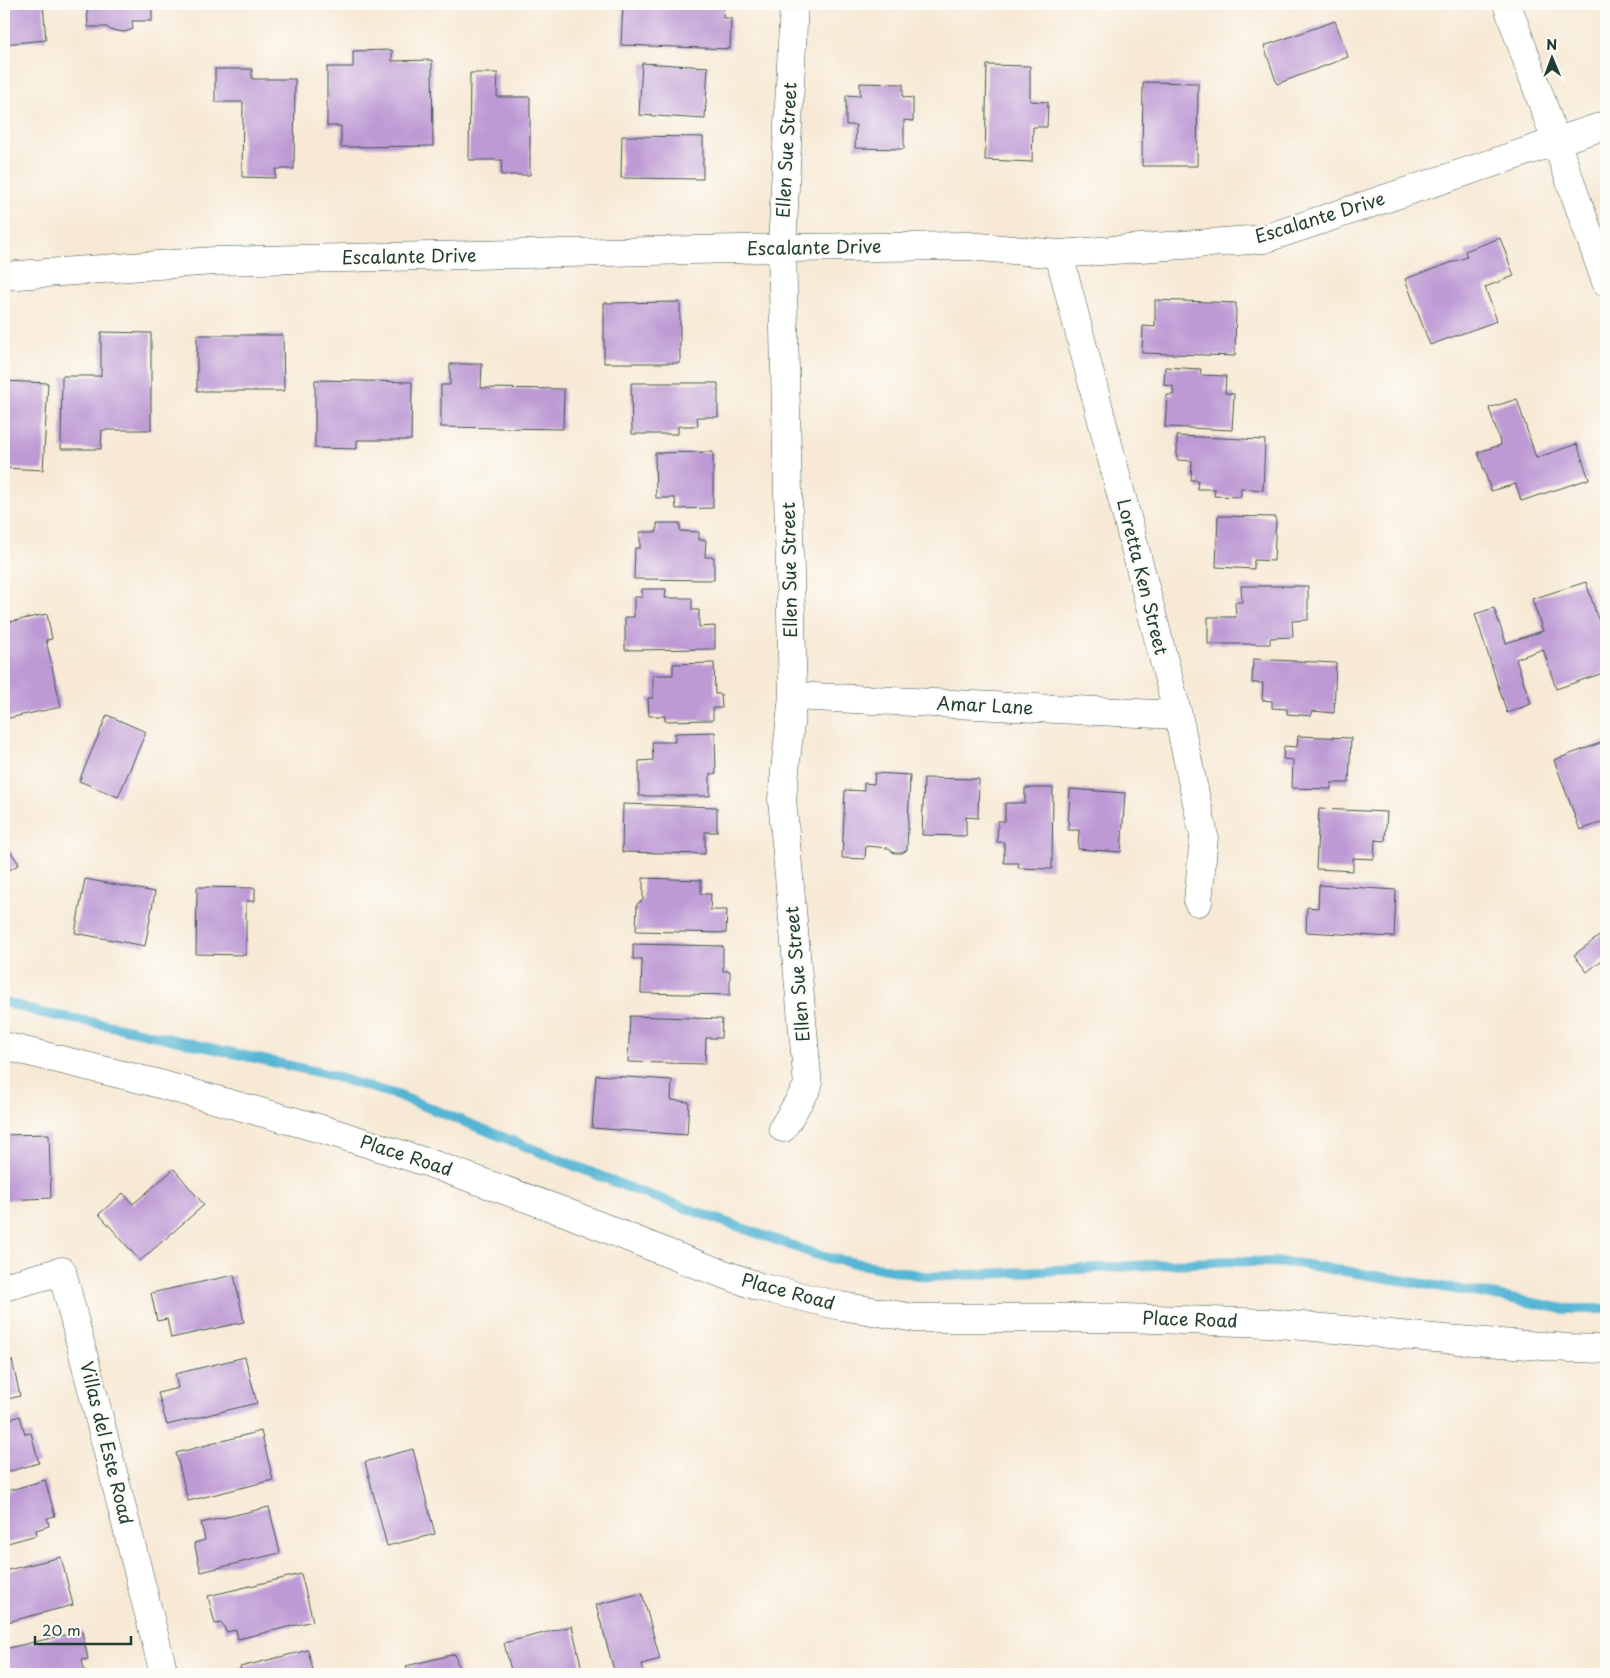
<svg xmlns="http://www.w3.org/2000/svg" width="1610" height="1678" font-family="'Playpen Sans',sans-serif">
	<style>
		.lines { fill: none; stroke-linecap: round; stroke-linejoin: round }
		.stream { stroke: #55b5d4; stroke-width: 10 }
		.building { fill: #bd9ad4 }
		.minor-casing { stroke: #3f574c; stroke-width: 29 }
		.minor { stroke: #fff; stroke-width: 28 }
		.labels { text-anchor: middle; stroke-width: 5; stroke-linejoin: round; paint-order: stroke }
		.street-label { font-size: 18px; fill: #1f3d34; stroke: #fdfcf7 }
	</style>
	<rect width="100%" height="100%" fill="#fdfcf7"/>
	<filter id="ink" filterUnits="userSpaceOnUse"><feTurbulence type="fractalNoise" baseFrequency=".02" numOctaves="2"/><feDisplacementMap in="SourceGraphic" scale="10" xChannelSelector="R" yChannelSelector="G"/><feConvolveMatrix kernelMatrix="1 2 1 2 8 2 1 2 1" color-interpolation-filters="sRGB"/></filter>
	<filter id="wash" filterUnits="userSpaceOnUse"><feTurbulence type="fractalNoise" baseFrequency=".0096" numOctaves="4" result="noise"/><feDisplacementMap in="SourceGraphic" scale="20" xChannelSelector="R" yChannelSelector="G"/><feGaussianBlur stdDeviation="1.12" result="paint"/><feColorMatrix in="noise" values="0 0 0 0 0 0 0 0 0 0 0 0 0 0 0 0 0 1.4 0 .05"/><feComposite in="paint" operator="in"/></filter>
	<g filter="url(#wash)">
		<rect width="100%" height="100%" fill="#f7e9d5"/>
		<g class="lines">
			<!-- stream -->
			<path class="stream" d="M4 1002 42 1013 112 1026 322 1073 397 1095 635 1190 824 1257 928 1277 1229 1261 1294 1263 1480 1293 1565 1309H1606"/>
		</g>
		<g id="blocks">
			<!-- building -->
			<path class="building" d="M4 4H43L46 40 4 44Z
				M87 4H152V21H132L133 29 124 32 111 30 107 27H88Z
				M623 4H724L723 18H731L730 49 621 45Z
				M1335 21 1348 57 1277 84 1264 46Z
				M392 50V61L432 60 433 146 341 147V126H327V67H353V51Z
				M642 63 708 67 705 119 639 115Z
				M987 65 1030 66V101L1048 102 1047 127H1033L1032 162 985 160Z
				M215 69H252V79H295L294 169H276L275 178 242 177 243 102H215Z
				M470 73H498L497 97H530V175H501L502 160H469Z
				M1143 82 1198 83 1197 166H1142Z
				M860 83 903 84V97L913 98V121L904 120V149L855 148 856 125H846V95L860 96Z
				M622 136 703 137V179L621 178Z
				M1500 238 1514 276 1485 287 1497 321 1430 345 1405 279 1467 257 1465 251Z
				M1155 300 1236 303 1235 356 1142 353 1143 326 1155 327Z
				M680 302V363H604V303Z
				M101 332 151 333V430H102L101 449H61L62 376H101Z
				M197 335H283L284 391H197Z
				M450 364H482L481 388 564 389 563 429 441 427V385H450Z
				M1165 367 1201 369 1200 375 1226 376 1225 393 1234 394 1232 430 1165 427 1167 395H1173V386L1164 385Z
				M315 380 412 382 411 440H357V449L315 448Z
				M4 381 48 383 43 470 4 468Z
				M631 383H718V417H697L698 426H678V434H632Z
				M1517 399 1536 458 1577 444 1589 479 1521 501 1516 484 1491 491 1478 452 1501 445 1489 408Z
				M1177 436 1265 440 1263 490 1241 488V497L1214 496 1215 489H1197L1198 480H1191L1192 461 1177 460Z
				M713 452V508L676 509 675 498H656L655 453Z
				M1218 516 1276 517 1274 561 1254 560V569L1216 567Z
				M657 523H680V531L699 532V540H706L705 557H714V580L634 579 635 548H640V532H657Z
				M1586 582 1606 644V672L1556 689 1543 649 1516 659 1531 704 1507 713 1475 614 1494 608 1506 643 1543 631 1532 599Z
				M1241 586H1308V620L1292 621 1293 637 1270 638V644H1208V617H1236L1235 602H1242Z
				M642 589H666L665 598H692V610H699V627L715 626V649L625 650V617H634V597H642Z
				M47 614 52 639 46 640 61 707 4 719V628L9 622Z
				M1253 659 1336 663 1334 713 1313 711 1311 716 1287 714V709L1272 708V701L1262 700 1263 683H1252Z
				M714 663 715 694H721L722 708H713V720L665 721V716H649L648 698H653V675H673V664Z
				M107 715 146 732 118 797 79 781Z
				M715 732 716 774H710V796H639V761L653 760 652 742H675V733Z
				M1298 736 1351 738 1349 783H1331V789L1292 788 1293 760 1283 759 1284 746 1297 747Z
				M1606 741V821L1580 830 1554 760Z
				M875 773 910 775 907 850 902 853H894L888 848 866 846 865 859 842 858 845 790 864 791V783L874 784Z
				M924 778 979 779 978 818 966 817V836L922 835Z
				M1025 788H1053L1052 869 1018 868 1019 863H1004V842H997L998 821H1005V803H1025Z
				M1070 789 1125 793 1121 852 1078 849 1079 830H1068Z
				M623 804 717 807V832H705V854L622 852Z
				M1319 809 1387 812 1385 841 1375 840 1374 859 1353 858V871L1316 869Z
				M4 842 19 864 4 874Z
				M643 878 701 880V894H711L710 910H727L726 933 636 931 637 904 643 900Z
				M85 879 155 892 145 946 75 933Z
				M1319 885 1396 890 1394 937 1306 932 1307 907 1318 908Z
				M197 887 255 888V901H246V955L196 954Z
				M1606 931V957L1587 972 1574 955Z
				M633 944 723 946V971H730V995L641 993 642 959H633Z
				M630 1016 722 1019 721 1038H706L705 1064 628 1062Z
				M596 1075 672 1080 671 1100 689 1102 687 1135 592 1128Z
				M49 1134 51 1198 4 1200V1135Z
				M174 1169 204 1205 140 1261 99 1214 123 1193 133 1204Z
				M234 1275 244 1322 171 1338 167 1319 157 1321 151 1293Z
				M245 1357 257 1403 167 1425 158 1393 178 1388 175 1374Z
				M12 1360 20 1396 4 1400V1362Z
				M20 1416 25 1434 31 1433 39 1463 4 1473V1421Z
				M261 1431 273 1480 188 1501 176 1453Z
				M413 1449 435 1534 387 1546 365 1462Z
				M45 1480 55 1516 47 1518 49 1526 36 1530 37 1535 4 1544V1492Z
				M269 1507 280 1553 201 1572 194 1543 205 1540 201 1523Z
				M61 1557 73 1605 4 1623V1571Z
				M301 1574 313 1621 238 1639 236 1630 226 1632 222 1623 215 1624 208 1596Z
				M642 1593 660 1659 642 1664 644 1674H615L596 1605Z
				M572 1626 583 1674H512L504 1643Z
				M82 1631 88 1659 82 1660 85 1674H8L4 1649Z
				M308 1650 314 1674H242L240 1667Z
				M455 1654 460 1674H408L406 1666Z"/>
		</g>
	</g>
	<g filter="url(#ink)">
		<use href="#blocks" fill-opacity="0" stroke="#3f574c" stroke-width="1"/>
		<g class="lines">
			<!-- minor casing -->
			<g class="minor-casing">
				<path id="minor" d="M1507 4 1606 282
					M1059 254 1178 715 1204 836 1198 902
					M4 276 214 261 782 248 968 246 1059 254 1264 239 1606 125
					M793 696 1178 715
					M4 1046 152 1082 325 1130 432 1164 565 1212 685 1260 760 1287 841 1306 915 1318H1125L1269 1323 1445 1339 1569 1348 1606 1349
					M783 1128 808 1086 782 799 793 696 782 248 794 4
					M4 1287 62 1271 164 1674"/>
			</g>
			<!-- minor -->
			<use href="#minor" class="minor"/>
		</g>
	</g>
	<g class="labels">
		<!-- street labels -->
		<g class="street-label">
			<text transform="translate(787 150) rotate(-87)" y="6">Ellen Sue Street</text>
			<text transform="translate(1320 218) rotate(-17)" y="6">Escalante Drive</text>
			<text transform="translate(814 248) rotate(-1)" y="6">Escalante Drive</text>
			<text transform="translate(409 257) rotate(-1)" y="6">Escalante Drive</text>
			<text transform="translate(790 570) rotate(-91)" y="6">Ellen Sue Street</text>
			<text transform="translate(1142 577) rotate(76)" y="6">Loretta Ken Street</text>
			<text transform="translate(985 706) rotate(3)" y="6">Amar Lane</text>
			<text transform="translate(798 974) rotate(-95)" y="6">Ellen Sue Street</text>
			<text transform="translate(406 1156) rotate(18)" y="6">Place Road</text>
			<text transform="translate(788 1292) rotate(15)" y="6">Place Road</text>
			<text transform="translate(1190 1320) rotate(2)" y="6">Place Road</text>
			<text transform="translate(106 1443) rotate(76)" y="6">Villas del Este Road</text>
		</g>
	</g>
	<!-- margin -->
	<rect width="1610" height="1678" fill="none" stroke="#fdfcf7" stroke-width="20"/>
	<!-- north arrow -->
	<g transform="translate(1552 58) rotate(359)" stroke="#fdfcf7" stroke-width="4" paint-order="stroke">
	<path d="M0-4L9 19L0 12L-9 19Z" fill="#1f3d34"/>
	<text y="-8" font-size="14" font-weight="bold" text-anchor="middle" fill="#1f3d34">N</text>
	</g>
	<!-- scale -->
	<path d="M35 1636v8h96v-8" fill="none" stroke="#1f3d34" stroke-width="2.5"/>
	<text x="42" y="1636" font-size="15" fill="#1f3d34" stroke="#fdfcf7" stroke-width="4" paint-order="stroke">20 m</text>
</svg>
